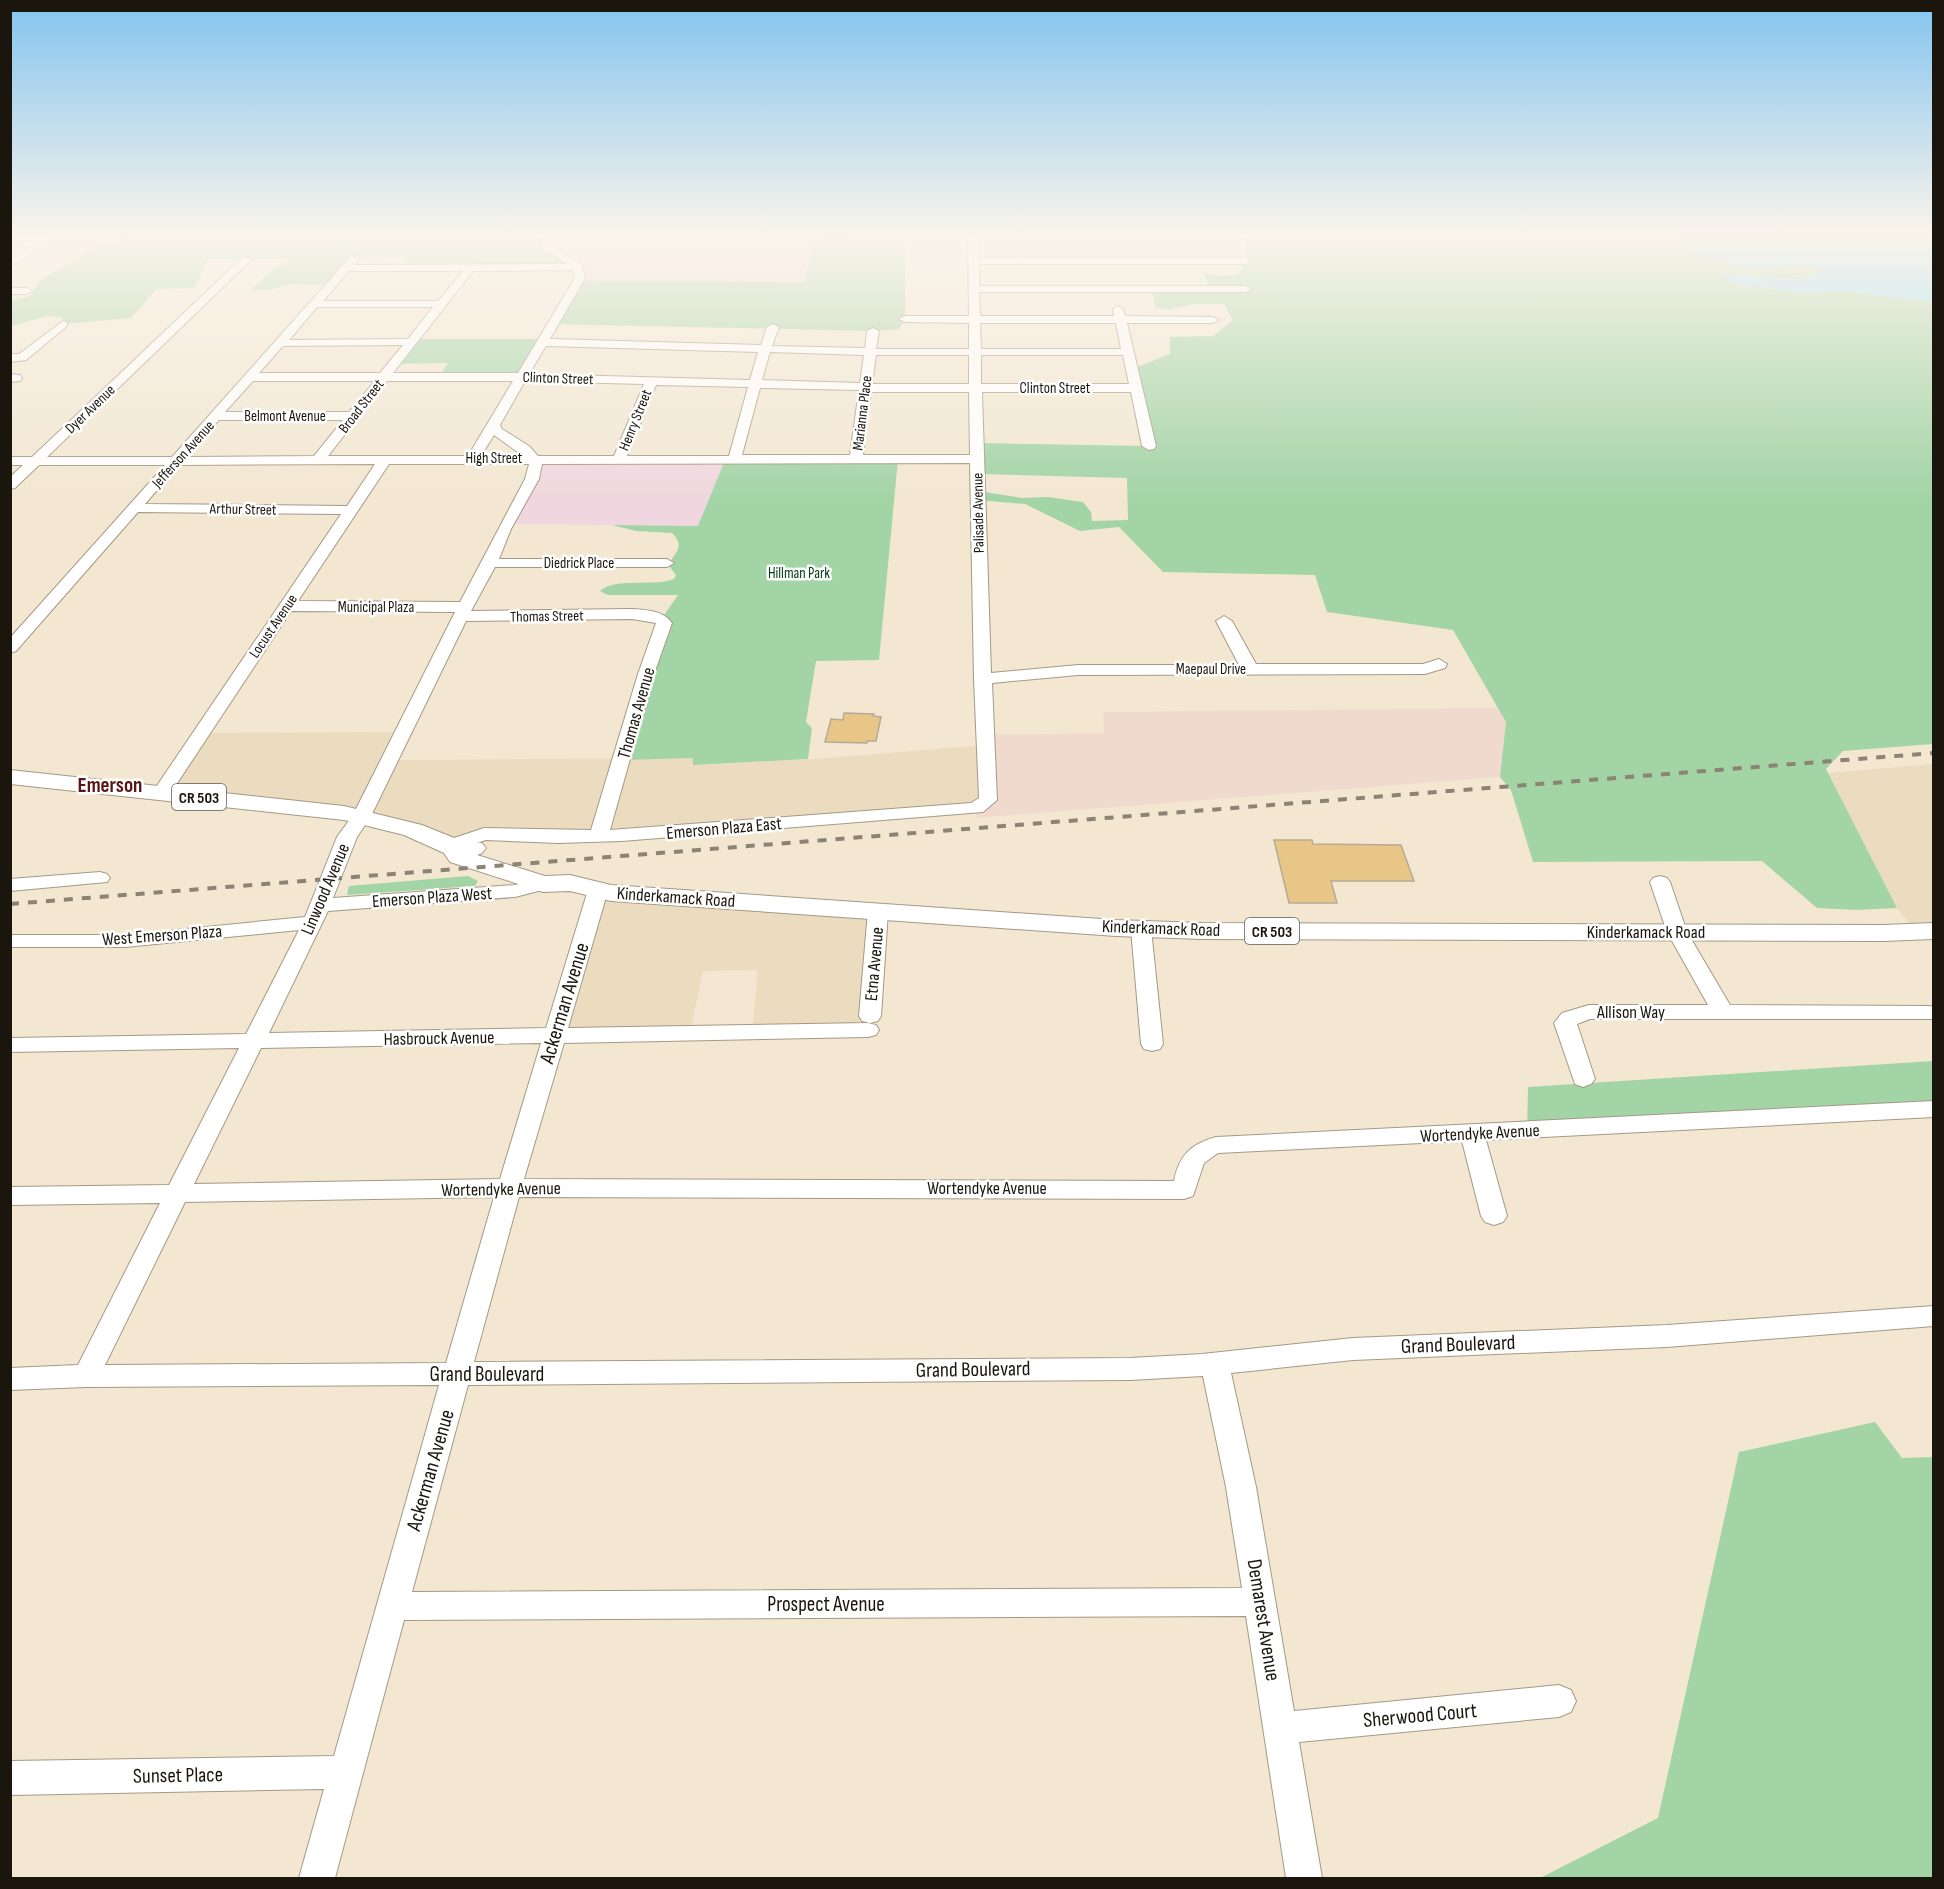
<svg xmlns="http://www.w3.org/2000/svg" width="1944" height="1889" font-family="'Sofia Sans Condensed',sans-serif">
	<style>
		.built { fill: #ebdcbf }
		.industrial { fill: #f0dacd }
		.education { fill: #f0d7df }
		.green { fill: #a3d4a6 }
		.water { fill: #8ddbfc }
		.building { fill: #e8c687; stroke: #b6aa96; stroke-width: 1.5 }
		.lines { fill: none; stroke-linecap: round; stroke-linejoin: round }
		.minor-casing { stroke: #a49985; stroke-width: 2 }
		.major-casing { stroke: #a49985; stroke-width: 2 }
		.minor { fill: #fff; fill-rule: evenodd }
		.major { fill: #fff; fill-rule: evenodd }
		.rail { stroke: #8b8374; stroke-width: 4; stroke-dasharray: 9 9; stroke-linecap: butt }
		.labels { text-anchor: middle; stroke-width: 5; stroke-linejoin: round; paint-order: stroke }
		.far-street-label { font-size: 15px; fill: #1a160e; stroke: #fff }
		.far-park-label { font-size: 15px; fill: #034011; stroke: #fff }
		.shield { fill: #fff; stroke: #5f5c56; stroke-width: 1.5 }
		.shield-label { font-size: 16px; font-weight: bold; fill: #1a160e }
		.street-label { font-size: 18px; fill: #1a160e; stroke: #fff }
		.quarter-label { font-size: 21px; font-weight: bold; fill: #5a1612; stroke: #fff }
		.near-street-label { font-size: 21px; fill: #1a160e; stroke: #fff }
	</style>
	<rect width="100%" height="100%" fill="#f3e7d2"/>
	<!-- built -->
	<path class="built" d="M405 732 391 760 693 758 694 765 816 759 985 745 984 805 659 833 491 834 449 846 387 822 161 793 201 733Z
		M1933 764V931L1916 932 1897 908 1828 773Z
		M598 890 878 911 868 1030 752 1032 758 970 703 971 690 1033 555 1036Z"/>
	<!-- industrial -->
	<path class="industrial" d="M1498 708 1506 722 1500 777 976 818V808L984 805 985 735 1104 733 1103 712Z"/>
	<!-- education -->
	<path class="education" d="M542 234H905V319L899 329 873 331 552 324 581 275 554 252Z
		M536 459 725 460 698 526 507 524Z"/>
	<!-- green -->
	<path class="green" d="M128 234H542V241L578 267 403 268 408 257 356 258 332 285 290 284 275 289 250 291 270 272 291 259H208L195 288 156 289 131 318 63 324 62 317 47 316 11 326V301L30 296 41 280 102 243 119 244Z
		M785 234H905V319L899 329 873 331 552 324 580 278 585 281 804 282 814 245H850L851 240 822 237 821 234Z
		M1190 234H1678L1684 249 1755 268 1808 265 1826 269 1801 280 1719 273 1728 283 1804 293 1838 290 1933 302V744L1843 751 1826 769 1897 908 1857 910 1817 908 1762 861 1533 862 1511 790 1500 777 1506 722 1453 630 1327 612 1315 575 1163 572 1119 527 1080 531 1025 504 978 500V491L1022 498 1048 497 1083 502 1091 512 1092 521 1128 520 1127 478 977 474V443L1149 446 1132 369 1170 354V337L1213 336 1233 320 1224 304H1193L1169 310 1155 307 1152 289 1210 288 1203 272 1218 276 1239 274 1246 261 1245 236Z
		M414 339H543L520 377H439L448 363 394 364Z
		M898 459 879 660 816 661 806 722 812 728 808 759 693 765V758L624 760 662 618 678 595H608L600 591C615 577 654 587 674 579L676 575 669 566C673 552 687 548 672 533L636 531 612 525 698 526 725 460Z
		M468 876 478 881 475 886 347 895 349 886Z
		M1933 1061V1109L1527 1131 1528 1087Z
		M1875 1422 1902 1458 1933 1457V1878H1540L1658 1818 1739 1452Z"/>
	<!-- water -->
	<path class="water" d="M1678 234H1933V302L1838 290 1804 293 1728 283 1718 273 1801 280 1825 269C1802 263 1779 268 1756 268 1731 267 1707 257 1684 249Z"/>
	<!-- building -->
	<path class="building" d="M844 713 874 714 873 716 881 717 876 741H867V743L825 742 831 719 843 720Z
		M1274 840H1312L1313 844 1401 845 1414 881H1331L1337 903H1289Z"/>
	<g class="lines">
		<!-- minor casing -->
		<g class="minor-casing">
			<path id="minor" d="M10 234H64L10 267V259L42 240H10Z
				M537 234H547C550 252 569 254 582 265L585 278 550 339 761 345 767 327 773 324 779 327 772 346 865 348 867 331 873 328 879 331 876 349H969V323L905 322 899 319 905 316H969L968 234H1250L1249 238 1246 239H978V258H1246L1251 261 1246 264H979V286H1246L1251 289 1246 292H979L980 316H1114L1113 309 1118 306 1123 309 1125 316 1213 317 1219 320 1213 323H1127L1156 446 1154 449 1149 450 1142 446 1131 392H982L991 673 1078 665H1239L1216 621 1224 616 1232 621 1256 664H1423L1439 659 1447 664 1445 668 1425 674 1078 675 992 683 997 800 983 812 622 841 558 843 486 840 449 852 442 850 439 846 442 842 484 828 591 830 638 674 656 623 632 619 466 621 371 816 357 837 333 898 515 885 543 878 550 880 553 884 550 888 515 897 328 911 269 1033 546 1028 588 890 591 886H605L608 890 568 1028 868 1023 876 1025 879 1030 876 1035 868 1037 564 1043 524 1179 1174 1181C1179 1155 1191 1144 1216 1137L1934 1101V1117L1486 1140 1507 1216 1503 1222 1494 1225 1485 1222 1481 1216 1462 1141 1218 1153 1204 1163 1193 1196 1184 1199 519 1197 474 1362 1130 1358 1202 1354 1353 1338 1667 1325 1934 1306V1326L1667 1347 1353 1360 1231 1373 1256 1487 1294 1711 1559 1685 1571 1690 1576 1701 1571 1712 1559 1717 1299 1742 1322 1878H1286L1246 1616 404 1620 335 1878H299L324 1789 10 1795V1761L334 1756 439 1385 86 1387 10 1390V1368L78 1365 160 1203 10 1205V1187L169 1185 239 1048 10 1052V1038L246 1034 299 930 125 947H10V935H125L305 917 337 837 353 815 455 612 291 611 168 797H154L152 793 341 514 138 512 16 651 10 653V638L165 465H39L15 488 10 489V477L23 465H10V457H32L243 257 252 259 47 457H172L351 256 360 258 354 265 568 264 543 248ZM573 270 575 278 518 373H393L473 271ZM349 271H463L438 301H323ZM317 307H433L408 339 289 340ZM980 323H1116L1121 349H981ZM403 345 380 373H259L283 346ZM546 346 758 352 750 380 529 374ZM770 352 864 355 860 383 762 380ZM876 355H969V384H872ZM981 355H1123L1129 384H981ZM253 381H375L349 412H225ZM387 381H513L468 456H328ZM525 381 644 384 614 456H538L529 446 502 429 500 425ZM656 385 748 387 729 456H627ZM760 388 859 390 850 455H742ZM871 392H969L970 455H863ZM219 420H343L314 456 186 457ZM494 435 523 456H481ZM970 463 974 679 979 798 971 803 610 830 654 674 672 623C663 610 646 610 632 609L471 611 495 567H667L674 563 667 559H499L511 529 539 479 542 464ZM375 464 347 506 145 504 179 465ZM389 464H529L525 479 460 602 298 601ZM541 1043 500 1179 194 1184 261 1048ZM494 1197 446 1363 105 1365 185 1202ZM1203 1376 1226 1487 1242 1588 412 1592 468 1385 1130 1380Z
				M10 288H27L32 291 27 294H10Z
				M63 321 67 322V326L26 360 10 362V354H19Z
				M10 374 20 375 22 378 20 381 10 382Z
				M100 872 107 874 110 878 107 882 10 891V879Z
				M1660 876 1667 878 1670 882 1687 932 1730 1005 1929 1006 1934 1007V1019H1590L1577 1024 1595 1079 1591 1084 1583 1087 1575 1084 1554 1023 1562 1013 1589 1005H1708L1667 932 1650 882 1653 878Z
				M878 905 885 907 888 911 881 1016 878 1021 870 1023 862 1021 859 1016 868 911 871 907Z
				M1141 923 1148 925 1151 929 1163 1044 1160 1049 1152 1051 1144 1049 1141 1044 1131 929 1134 925Z"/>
		</g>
		<!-- major casing -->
		<g class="major-casing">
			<path id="major" d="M10 770 344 806 422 825 459 840 482 843 486 848 482 853 477 855 545 876 570 875 611 885 1116 920 1202 923 1883 925 1934 923V939L1883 941 1202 939 1116 936 611 901 570 891 543 892 534 889 450 862 444 853 404 835 344 820 10 784Z"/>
		</g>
		<!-- minor -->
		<use href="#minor" class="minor"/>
		<!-- major -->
		<use href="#major" class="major"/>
		<!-- rail -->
		<path class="rail" d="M10 904 1934 753"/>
	</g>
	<!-- sky -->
	<linearGradient id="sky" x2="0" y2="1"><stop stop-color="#83c4f0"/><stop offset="0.47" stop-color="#faf4eb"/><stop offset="1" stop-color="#faf4eb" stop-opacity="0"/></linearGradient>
	<rect width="1944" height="499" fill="url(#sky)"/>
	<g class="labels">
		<!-- far-street labels -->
		<g class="far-street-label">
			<text transform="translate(558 378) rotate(2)" y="5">Clinton Street</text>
			<text x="1055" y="393">Clinton Street</text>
			<text transform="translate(361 406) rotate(-52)" y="5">Broad Street</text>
			<text transform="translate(90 409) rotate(-44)" y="5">Dyer Avenue</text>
			<text transform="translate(862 413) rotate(-83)" y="5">Marianna Place</text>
			<text x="285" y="421">Belmont Avenue</text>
			<text transform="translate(635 420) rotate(-68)" y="5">Henry Street</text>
			<text transform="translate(183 454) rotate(-48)" y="5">Jefferson Avenue</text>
			<text x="494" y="463">High Street</text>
			<text transform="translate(243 509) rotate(1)" y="5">Arthur Street</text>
			<text transform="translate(978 513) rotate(-91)" y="5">Palisade Avenue</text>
			<text x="579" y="568">Diedrick Place</text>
			<text x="376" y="612">Municipal Plaza</text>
			<text transform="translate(547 616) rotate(-1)" y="5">Thomas Street</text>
			<text transform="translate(273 626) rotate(-56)" y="5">Locust Avenue</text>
			<text x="1211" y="674">Maepaul Drive</text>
		</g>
		<!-- far-park labels -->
		<g class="far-park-label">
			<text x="799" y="578">Hillman Park</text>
		</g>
		<!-- shield labels -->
		<g class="shield">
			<rect x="172" y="784" width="54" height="26" rx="4.5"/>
			<rect x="1245" y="918" width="54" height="26" rx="4.5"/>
		</g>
		<g class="shield-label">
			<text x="199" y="803">CR 503</text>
			<text x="1272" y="937">CR 503</text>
		</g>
		<!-- street labels -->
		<g class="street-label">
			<text transform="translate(636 713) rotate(-74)" y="6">Thomas Avenue</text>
			<text transform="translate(724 828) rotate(-5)" y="6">Emerson Plaza East</text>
			<text transform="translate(325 889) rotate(-67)" y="6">Linwood Avenue</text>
			<text transform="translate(432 897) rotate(-4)" y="6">Emerson Plaza West</text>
			<text transform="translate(676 897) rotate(4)" y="6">Kinderkamack Road</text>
			<text transform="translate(1161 928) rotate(2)" y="6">Kinderkamack Road</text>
			<text x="1646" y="938">Kinderkamack Road</text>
			<text transform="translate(162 935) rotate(-4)" y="6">West Emerson Plaza</text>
			<text transform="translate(874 964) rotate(-85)" y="6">Etna Avenue</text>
			<text x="1631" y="1018">Allison Way</text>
			<text transform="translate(439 1038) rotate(-1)" y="6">Hasbrouck Avenue</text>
			<text transform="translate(1480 1133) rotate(-3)" y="6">Wortendyke Avenue</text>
			<text x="987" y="1194">Wortendyke Avenue</text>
			<text transform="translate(501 1189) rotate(-1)" y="6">Wortendyke Avenue</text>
		</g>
		<!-- quarter labels -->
		<g class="quarter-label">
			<text x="110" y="792">Emerson</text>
		</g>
		<!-- near-street labels -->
		<g class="near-street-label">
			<text transform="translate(564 1003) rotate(-73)" y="7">Ackerman Avenue</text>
			<text transform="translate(1458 1344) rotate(-2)" y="7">Grand Boulevard</text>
			<text transform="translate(973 1369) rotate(-1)" y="7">Grand Boulevard</text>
			<text x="487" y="1381">Grand Boulevard</text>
			<text transform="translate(430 1470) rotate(-74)" y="7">Ackerman Avenue</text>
			<text x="826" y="1611">Prospect Avenue</text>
			<text transform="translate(1264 1620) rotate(81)" y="7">Demarest Avenue</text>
			<text transform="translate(1420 1715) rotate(-5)" y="7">Sherwood Court</text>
			<text transform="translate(178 1775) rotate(-1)" y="7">Sunset Place</text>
		</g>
	</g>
	<!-- border -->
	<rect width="1944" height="1889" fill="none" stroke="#1a160e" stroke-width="24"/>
</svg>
